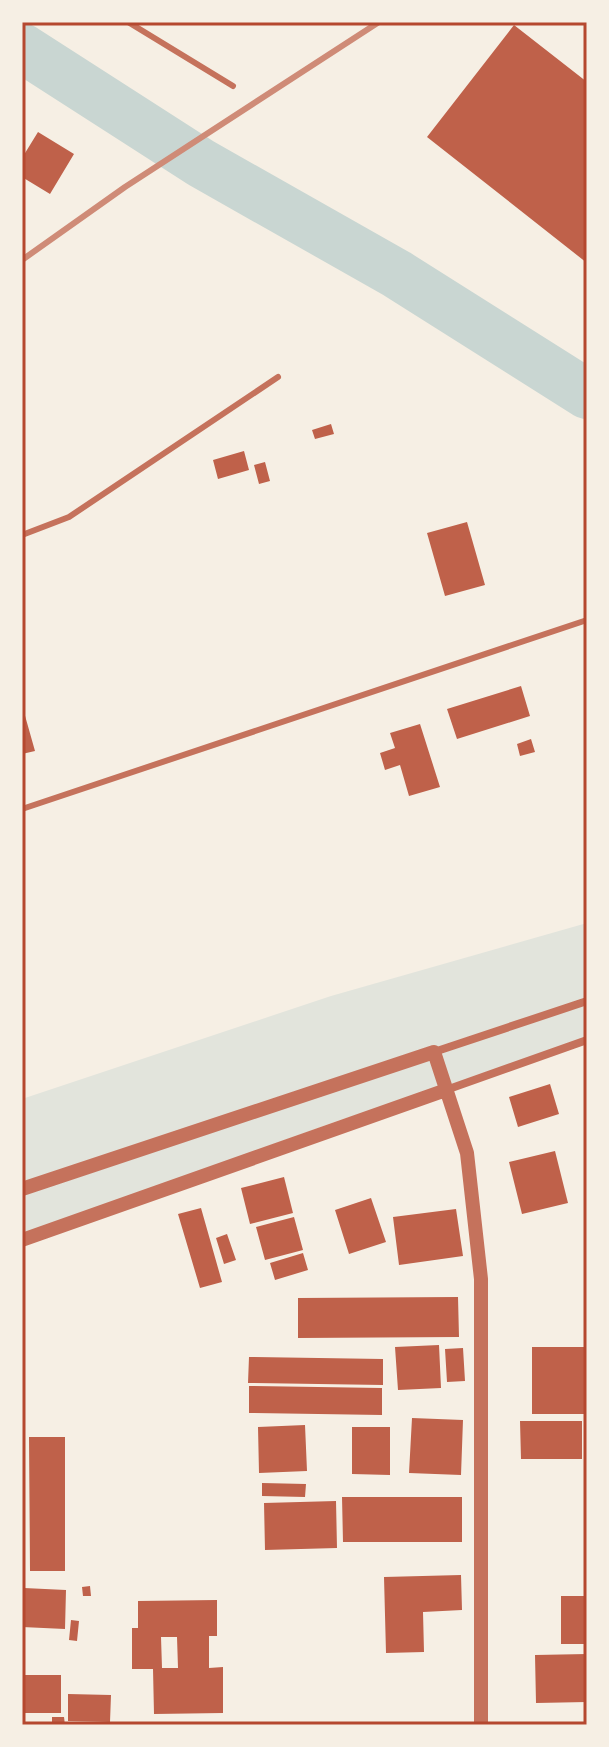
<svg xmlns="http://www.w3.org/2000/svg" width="609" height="1747" font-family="Georgia,serif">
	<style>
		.green { fill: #e2e4dc }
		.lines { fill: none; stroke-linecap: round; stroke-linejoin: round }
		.river { stroke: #c9d6d2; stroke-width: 50 }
		.building { fill: #bf614a; fill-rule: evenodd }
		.service { stroke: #c5725c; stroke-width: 6 }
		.minor { stroke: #c5725c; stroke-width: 8 }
		.tertiary { stroke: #c5725c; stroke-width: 14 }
		.rail { stroke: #cf8b77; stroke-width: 6 }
		.neatline { fill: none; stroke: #b5482f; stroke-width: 3 }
	</style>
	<rect width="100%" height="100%" fill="#f6efe4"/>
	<!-- green -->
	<path class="green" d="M587 923V1044L340 1120 22 1236V1099L331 996Z"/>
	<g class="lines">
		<!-- river -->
		<path class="river" d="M22 48 201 163 397 274 587 394"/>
	</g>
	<!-- building -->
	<path class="building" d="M514 25 587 82V263L427 137Z
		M38 132 74 154 50 194 22 177V158Z
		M331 424 334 434 315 439 312 430Z
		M244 451 249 470 218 479 213 460Z
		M265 462 270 481 259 484 254 465Z
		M467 522 485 585 445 596 427 533Z
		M521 686 530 716 457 739 447 709Z
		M22 705 35 751 22 754Z
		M420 724 440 787 409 796 400 765 385 770 380 753 395 748 390 733Z
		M531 739 535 752 520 756 517 744Z
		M550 1084 559 1114 518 1127 509 1097Z
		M555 1151 568 1203 522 1214 509 1162Z
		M284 1177 293 1213 250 1224 241 1188Z
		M371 1198 386 1242 349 1254 335 1210Z
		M201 1208 222 1282 200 1288 178 1214Z
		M456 1209 463 1256 399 1265 393 1217Z
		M294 1217 303 1250 265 1260 256 1227Z
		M227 1234 236 1260 224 1264 216 1238Z
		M303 1253 308 1270 275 1280 270 1263Z
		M458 1297 459 1337 298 1338V1298Z
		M439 1345 441 1388 398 1390 395 1347Z
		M532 1347H587V1414H532Z
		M463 1348 465 1381 447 1382 445 1349Z
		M249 1357 383 1359V1385L248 1383Z
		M249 1386 382 1388V1415L249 1413Z
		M412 1418 463 1420 461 1475 409 1473Z
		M520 1421H582V1459H521Z
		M305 1425 307 1471 259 1473 258 1427Z
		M352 1427H390V1475L352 1474Z
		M29 1437H65V1571H30Z
		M262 1483 306 1484 305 1497 262 1496Z
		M342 1497H462V1542H343Z
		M336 1501 337 1548 265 1550 264 1503Z
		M461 1575 462 1610 423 1612 424 1652 386 1653 384 1577Z
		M90 1586 91 1596H83L82 1587Z
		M24 1588 66 1590 65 1629 22 1627Z
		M561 1596H587V1644H561Z
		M217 1600V1636H209V1668L223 1667V1713L154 1714 153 1669H132V1628H138V1601ZM161 1637H177L178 1668H162Z
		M71 1620 79 1621 77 1641 69 1640Z
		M587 1654V1702L536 1703 535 1655Z
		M25 1675H61V1713H25Z
		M68 1694 111 1695 110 1722 68 1721Z
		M52 1717H64L65 1725H52Z"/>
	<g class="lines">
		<!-- service -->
		<path class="service" d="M128 22 233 86
			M22 535 69 517 278 377
			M22 809 587 620"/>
		<!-- minor -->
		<path class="minor" d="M434 1052 587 1001
			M446 1090 587 1040"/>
		<!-- tertiary -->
		<path class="tertiary" d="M22 1189 434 1052 467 1153 481 1279V1725
			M22 1240 446 1090"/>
		<!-- rail -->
		<path class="rail" d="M22 260 125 187 379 22"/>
	</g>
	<!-- border -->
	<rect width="609" height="1747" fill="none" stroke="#f6efe4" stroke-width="48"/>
	<rect x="24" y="24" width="561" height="1699" class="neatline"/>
</svg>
